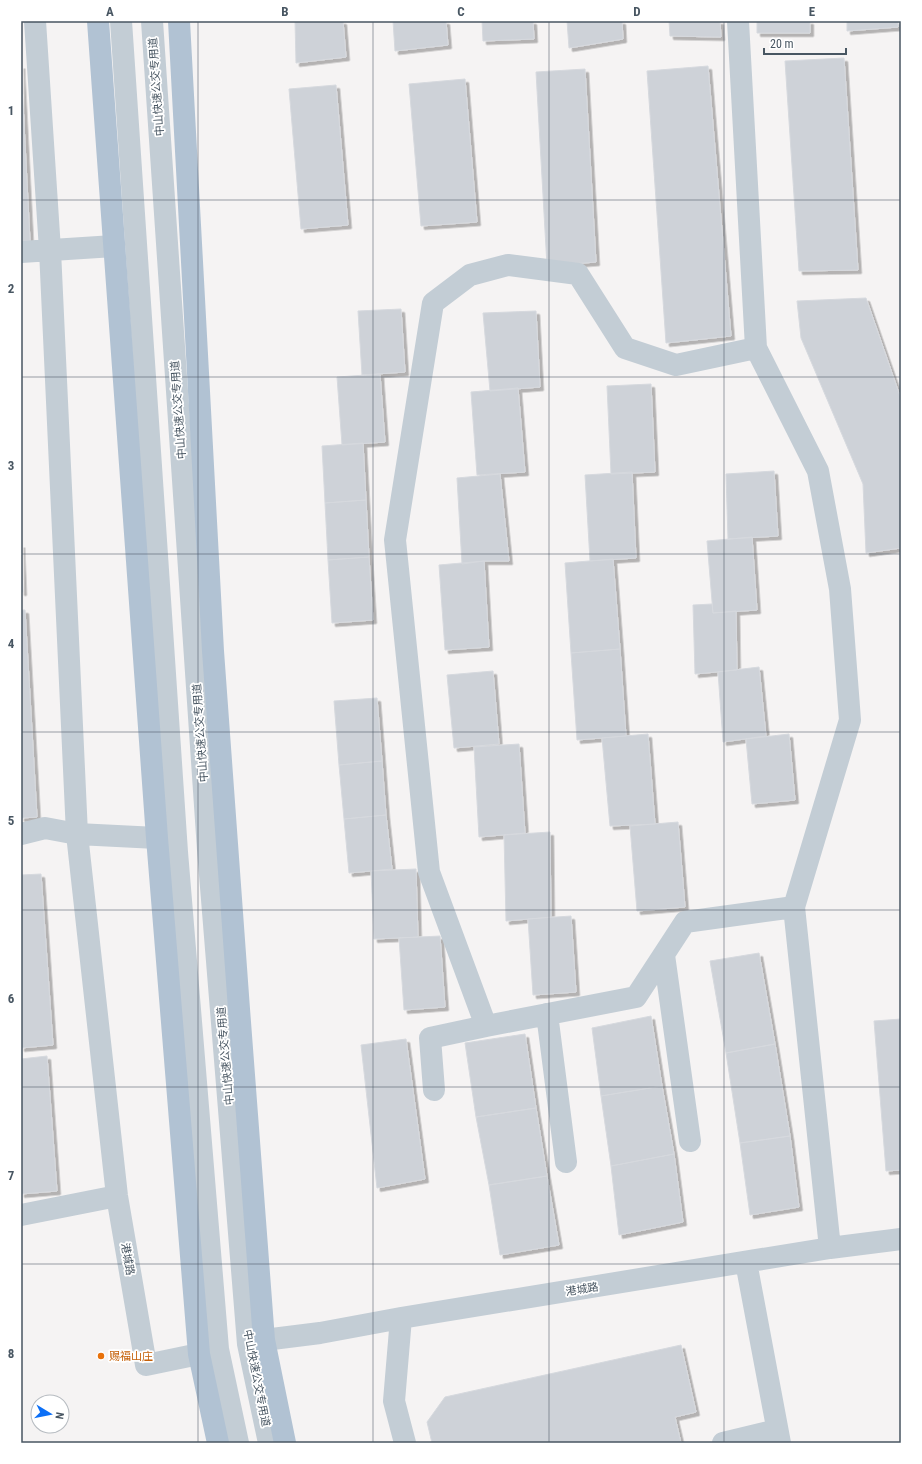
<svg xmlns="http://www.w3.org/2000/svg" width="922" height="1464" font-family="'Roboto Condensed','Noto Sans SC',sans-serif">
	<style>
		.building { fill: #ced2d8; stroke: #d6d9de; filter: url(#shadow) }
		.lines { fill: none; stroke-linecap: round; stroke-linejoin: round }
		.minor { stroke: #c3cdd5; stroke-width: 22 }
		.major { stroke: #b1c2d3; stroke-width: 22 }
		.grid { fill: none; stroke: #485662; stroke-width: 1; stroke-opacity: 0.55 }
		.food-dot { fill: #e8710a; stroke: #fff; stroke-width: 1.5 }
		.labels { text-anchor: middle; stroke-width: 3.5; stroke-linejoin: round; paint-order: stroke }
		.street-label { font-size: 11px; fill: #485662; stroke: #fff }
		.food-label { font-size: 11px; fill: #c56008; stroke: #fff; text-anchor: start }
		.neatline { fill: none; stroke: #485662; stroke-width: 1.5 }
		.grid-label { font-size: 13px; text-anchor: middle; font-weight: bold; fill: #485662 }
	</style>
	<defs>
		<filter id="shadow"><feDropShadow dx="3.5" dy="3.5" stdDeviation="0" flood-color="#0004"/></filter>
	</defs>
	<rect width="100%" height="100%" fill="#f5f3f3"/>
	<!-- building -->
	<path class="building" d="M295 21H343L346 57 296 63Z
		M393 21H446L448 45 395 51Z
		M482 21H533L534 39 483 41Z
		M567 21H622L623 39 569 48Z
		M669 21H720L721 37 670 36Z
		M757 21H810V33H757Z
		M847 21H898V27L847 31Z
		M844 58 858 270 799 271 785 61Z
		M21 65 30 241H21Z
		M708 66 731 336 666 343 647 71Z
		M585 69 596 262 547 266 536 72Z
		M465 79 477 222 421 226 409 84Z
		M336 85 348 225 301 229 289 89Z
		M866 298 901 399V548L866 553 863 484 801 338 797 301Z
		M401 309 405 372 362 375 358 311Z
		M536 311 540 387 490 391 483 313Z
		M380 374 385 442 342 445 337 377Z
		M651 384 655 472 611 474 607 386Z
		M518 388 525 472 477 475 471 392Z
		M363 443 366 500 325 503 322 446Z
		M774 471 778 536 728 539 726 474Z
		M632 472 636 558 590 561 585 475Z
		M500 474 509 561H484L462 564 457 478Z
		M366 500 369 557 328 560 325 503Z
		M752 537 757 610 713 613 707 541Z
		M21 544 23 592H21Z
		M369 557 373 620 332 623 328 560Z
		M613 559 620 649 571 653 565 563Z
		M484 561 489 647 445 650 439 565Z
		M712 604 713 613 736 611 737 670 695 674 693 605Z
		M21 610H25L37 817 21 818Z
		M620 649 626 736 577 740 571 653Z
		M759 667 766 736 723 742 718 672Z
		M493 671 499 744 454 748 447 675Z
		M377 698 382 761 339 765 334 701Z
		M648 734 655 824 610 826 602 738Z
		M789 734 795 800 752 804 746 739Z
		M519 744 525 833 479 837 474 747Z
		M382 761 386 815 344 819 339 765Z
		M386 815 392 869 349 873 344 819Z
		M678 822 685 907 637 911 630 826Z
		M550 832 551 917 506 921 504 835Z
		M416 869 418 937 374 939 371 871Z
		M41 874 53 1045 21 1048V875Z
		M571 916 576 992 533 995 528 919Z
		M440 936 445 1007 404 1010 399 938Z
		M759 953 775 1044 726 1053 710 961Z
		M651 1016 662 1086 601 1096 592 1028Z
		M901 1019V1170L886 1171 874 1021Z
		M525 1034 536 1108 476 1117 465 1043Z
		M406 1039 425 1179 377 1188 361 1045Z
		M775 1044 790 1136 740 1143 726 1053Z
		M47 1056 57 1191 21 1194V1059Z
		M662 1086 674 1154 611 1166 601 1096Z
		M536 1108 547 1176 489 1185 476 1117Z
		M790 1136 799 1207 750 1215 740 1143Z
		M674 1154 683 1222 619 1235 611 1166Z
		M547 1176 559 1245 500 1255 489 1185Z
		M681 1345 696 1412 675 1417 681 1443H432L427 1422 445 1397Z"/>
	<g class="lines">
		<!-- minor -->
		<path class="minor" d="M35 21 50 250 77 834 117 1196 146 1365 199 1354
			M121 21 177 852 218 1349 238 1443
			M152 21 208 850 248 1344 269 1443
			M738 21 756 348 818 471 840 589 850 720 794 907 685 922 636 997 486 1026 429 872 395 540 433 303 470 275 508 265 578 274 625 348 676 365 756 348
			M21 252 114 246
			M21 834 45 828 77 834 157 838
			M794 907 830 1248
			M664 955 690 1141
			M547 1014 566 1162
			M434 1090 430 1038 486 1026
			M21 1215 117 1196
			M746 1262 780 1443
			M401 1318 394 1401 405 1443
			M264 1340 320 1333 401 1318 830 1248 901 1239
			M723 1443 777 1430"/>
		<!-- major -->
		<path class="major" d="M98 21 157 838 199 1354 218 1443
			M179 21 213 651 239 1009 264 1340 285 1443"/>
	</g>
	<!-- grid -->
	<path class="grid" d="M198 21V1443M373 21V1443M549 21V1443M724 21V1443M21 200H901M21 377H901M21 554H901M21 732H901M21 910H901M21 1087H901M21 1264H901"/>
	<!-- markers -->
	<circle class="food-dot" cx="101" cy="1356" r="4"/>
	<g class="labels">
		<!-- street labels -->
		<g class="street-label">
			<text transform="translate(156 87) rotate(-94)" y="4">中山快速公交专用道</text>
			<text transform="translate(178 410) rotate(-94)" y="4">中山快速公交专用道</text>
			<text transform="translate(200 733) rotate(-94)" y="4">中山快速公交专用道</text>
			<text transform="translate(225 1056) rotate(-95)" y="4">中山快速公交专用道</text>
			<text transform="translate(128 1259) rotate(80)" y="4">港城路</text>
			<text transform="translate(582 1289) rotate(-9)" y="4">港城路</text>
			<text transform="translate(257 1378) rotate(79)" y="4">中山快速公交专用道</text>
		</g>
		<!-- food labels -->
		<g class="food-label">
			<text x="109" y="1360">赐福山庄</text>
		</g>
	</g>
	<!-- border -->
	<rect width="922" height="1464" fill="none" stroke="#ffffff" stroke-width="44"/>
	<!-- north arrow -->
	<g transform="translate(50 1414) rotate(100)"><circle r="19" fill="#ffffff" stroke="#b6bbc0"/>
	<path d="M0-3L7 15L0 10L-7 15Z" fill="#0c6ff6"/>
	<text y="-6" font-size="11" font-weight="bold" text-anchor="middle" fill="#485662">N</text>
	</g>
	<!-- scale -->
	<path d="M764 48v6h82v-6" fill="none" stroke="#485662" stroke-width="2"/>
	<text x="770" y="48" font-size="12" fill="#485662" stroke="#ffffff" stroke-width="3" paint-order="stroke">20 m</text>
	<rect x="22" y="22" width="878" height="1420" class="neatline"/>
	<g class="grid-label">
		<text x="110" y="16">A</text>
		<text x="285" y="16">B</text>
		<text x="461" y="16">C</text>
		<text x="637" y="16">D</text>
		<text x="812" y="16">E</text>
		<text x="11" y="115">1</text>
		<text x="11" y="293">2</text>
		<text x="11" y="470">3</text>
		<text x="11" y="648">4</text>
		<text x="11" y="825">5</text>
		<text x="11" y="1003">6</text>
		<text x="11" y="1180">7</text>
		<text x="11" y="1358">8</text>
	</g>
</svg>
